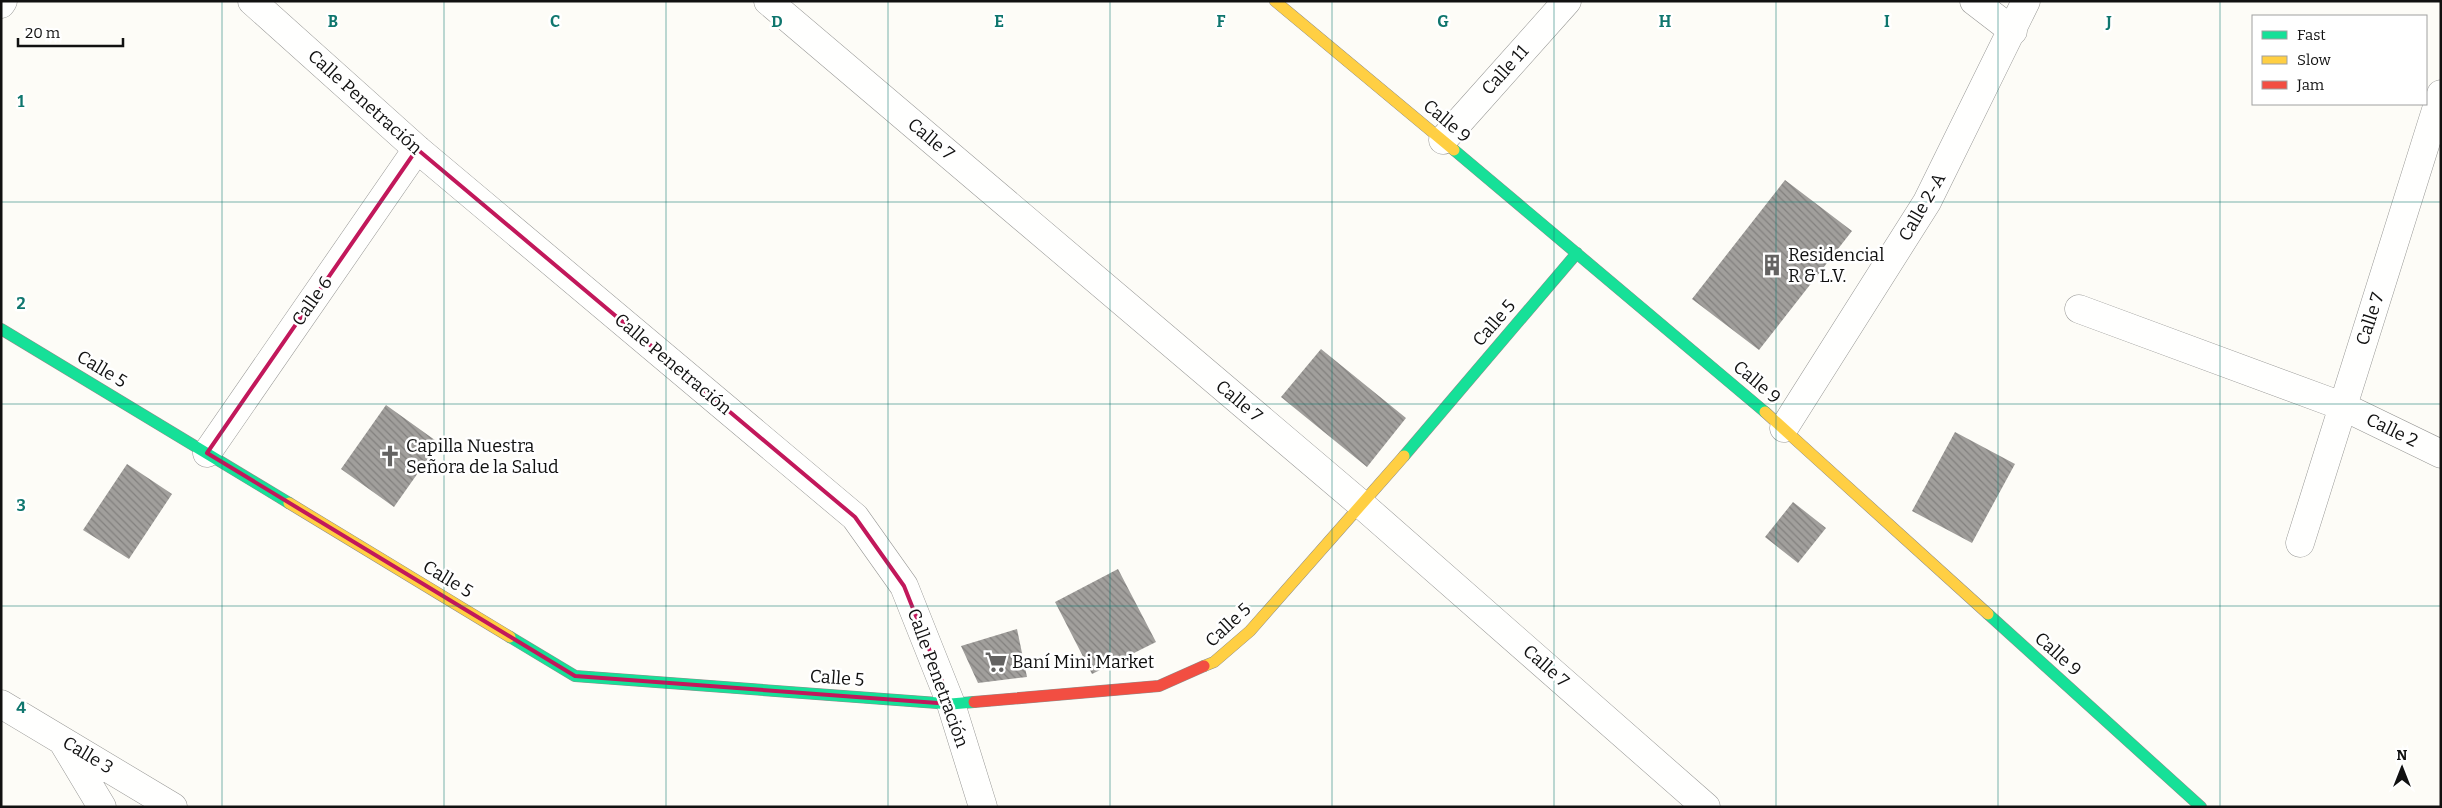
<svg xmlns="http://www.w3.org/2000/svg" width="2442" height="808" font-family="Bitter,serif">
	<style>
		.building { fill: url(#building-back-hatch) }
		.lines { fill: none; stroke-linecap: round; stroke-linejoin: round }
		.street-casing { stroke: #979795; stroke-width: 29 }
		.fast-casing { stroke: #8e8d8b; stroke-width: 12 }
		.slow-casing { stroke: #8e8d8b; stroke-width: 12 }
		.jam-casing { stroke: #8e8d8b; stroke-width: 12 }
		.street { stroke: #fffffe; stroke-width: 28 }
		.fast { stroke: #16e098; stroke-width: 11 }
		.slow { stroke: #ffcf43; stroke-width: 11 }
		.jam { stroke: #f24e42; stroke-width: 11 }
		.marked { fill: none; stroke: #c2185b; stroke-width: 4; stroke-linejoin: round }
		.grid { fill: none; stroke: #0f766e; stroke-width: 1; stroke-opacity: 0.55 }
		.labels { text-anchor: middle; stroke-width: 5; stroke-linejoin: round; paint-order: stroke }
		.street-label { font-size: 18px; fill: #111; stroke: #fff }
		.poi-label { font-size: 18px; fill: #111; stroke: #fff; text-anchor: start }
		.grid-label { font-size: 16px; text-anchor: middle; font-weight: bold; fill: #0f766e; stroke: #fff; stroke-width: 5; stroke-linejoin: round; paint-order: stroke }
	</style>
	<defs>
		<pattern id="building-back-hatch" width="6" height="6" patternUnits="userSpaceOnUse" patternTransform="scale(1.25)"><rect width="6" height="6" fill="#a19f9c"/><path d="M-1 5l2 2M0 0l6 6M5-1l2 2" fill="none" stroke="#82807e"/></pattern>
	</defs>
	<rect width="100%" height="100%" fill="#fdfcf7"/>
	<!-- building -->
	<path class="building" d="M1785 180 1852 231 1759 350 1692 299Z
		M1321 349 1406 418 1367 467 1281 397Z
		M386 405 439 443 394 507 341 469Z
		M1955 432 2015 464 1972 543 1912 511Z
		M127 464 172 494 129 559 83 530Z
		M1793 502 1826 528 1798 563 1765 537Z
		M1118 569 1156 642 1092 674 1055 602Z
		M1017 629 1027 677 978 683 961 646Z"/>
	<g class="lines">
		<!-- street casing -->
		<g class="street-casing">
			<path id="street" d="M252 1 417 149 855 517 904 586 951 704 983 807
				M768 1 1362 505 1706 807
				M1974 1 2013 31
				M1 4 3 1
				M1443 140 1567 1
				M2079 309 2342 406 2441 454
				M1784 428 1927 202 2026 1
				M207 453 417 149
				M2300 543 2441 94
				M1 704 173 807
				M63 742 102 807"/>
		</g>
		<!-- fast casing -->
		<g class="fast-casing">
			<path id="fast" d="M1454 150 1765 412
				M1 329 289 503
				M1404 456 1577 253
				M1988 614 2201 807
				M510 637 575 676 951 704 974 702"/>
		</g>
		<!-- slow casing -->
		<g class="slow-casing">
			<path id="slow" d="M1275 1 1454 150
				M1765 412 1988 614
				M289 503 510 637
				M1204 666 1214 662 1250 631 1404 456"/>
		</g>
		<!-- jam casing -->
		<g class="jam-casing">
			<path id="jam" d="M974 702 1159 686 1204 666"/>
		</g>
		<!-- street -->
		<use href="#street" class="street"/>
		<!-- fast -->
		<use href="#fast" class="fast"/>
		<!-- slow -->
		<use href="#slow" class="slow"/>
		<!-- jam -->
		<use href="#jam" class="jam"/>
	</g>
	<!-- marked area -->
	<path class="marked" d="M417 149 855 517 904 586 951 704 575 676 207 453Z"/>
	<!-- grid -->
	<path class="grid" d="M222 1V807M444 1V807M666 1V807M888 1V807M1110 1V807M1332 1V807M1554 1V807M1776 1V807M1998 1V807M2220 1V807M1 202H2441M1 404H2441M1 606H2441"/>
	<!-- icons -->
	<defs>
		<g id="building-bare" transform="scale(1.725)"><path d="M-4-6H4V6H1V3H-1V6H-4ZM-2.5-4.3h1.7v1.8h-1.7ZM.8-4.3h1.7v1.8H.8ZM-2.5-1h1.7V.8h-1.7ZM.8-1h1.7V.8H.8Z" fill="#646362" stroke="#fff" stroke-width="2.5" paint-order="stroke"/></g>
		<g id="church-bare" transform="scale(1.725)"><path d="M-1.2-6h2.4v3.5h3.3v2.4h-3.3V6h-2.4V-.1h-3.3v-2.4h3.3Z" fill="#646362" stroke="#fff" stroke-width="2.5" paint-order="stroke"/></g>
		<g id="supermarket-bare" transform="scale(1.725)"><path d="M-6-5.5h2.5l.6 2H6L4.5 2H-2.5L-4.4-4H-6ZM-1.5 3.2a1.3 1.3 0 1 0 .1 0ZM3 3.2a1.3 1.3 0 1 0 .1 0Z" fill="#646362" stroke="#fff" stroke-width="2.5" paint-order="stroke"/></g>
	</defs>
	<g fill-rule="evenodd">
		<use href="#building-bare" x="1772" y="265"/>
		<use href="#church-bare" x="390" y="456"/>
		<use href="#supermarket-bare" x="996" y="662"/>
	</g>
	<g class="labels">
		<!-- street labels -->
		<g class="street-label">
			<text transform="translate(1505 70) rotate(-48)" y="6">Calle 11</text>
			<text transform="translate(365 102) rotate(42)" y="6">Calle Penetración</text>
			<text transform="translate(1447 121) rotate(40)" y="6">Calle 9</text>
			<text transform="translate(931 139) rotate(40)" y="6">Calle 7</text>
			<text transform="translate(1922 207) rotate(-60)" y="6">Calle 2-A</text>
			<text transform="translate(312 301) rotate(-55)" y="6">Calle 6</text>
			<text transform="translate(2370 319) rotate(-72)" y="6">Calle 7</text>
			<text transform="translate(1494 323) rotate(-49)" y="6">Calle 5</text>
			<text transform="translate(673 364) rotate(40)" y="6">Calle Penetración</text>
			<text transform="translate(102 369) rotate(31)" y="6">Calle 5</text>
			<text transform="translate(1757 382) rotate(40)" y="6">Calle 9</text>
			<text transform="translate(1239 401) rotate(40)" y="6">Calle 7</text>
			<text transform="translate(2392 430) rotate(26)" y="6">Calle 2</text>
			<text transform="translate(448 579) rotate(31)" y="6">Calle 5</text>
			<text transform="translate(1228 625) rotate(-43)" y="6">Calle 5</text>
			<text transform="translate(2058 654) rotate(42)" y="6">Calle 9</text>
			<text transform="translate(1546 666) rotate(41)" y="6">Calle 7</text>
			<text transform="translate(837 678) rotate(4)" y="6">Calle 5</text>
			<text transform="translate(938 678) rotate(70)" y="6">Calle Penetración</text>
			<text transform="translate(88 755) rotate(31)" y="6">Calle 3</text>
		</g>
		<!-- poi labels -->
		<g class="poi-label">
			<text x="1788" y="261">Residencial<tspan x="1788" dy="21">R &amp; L.V.</tspan></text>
			<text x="406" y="452">Capilla Nuestra<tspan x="406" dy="21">Señora de la Salud</tspan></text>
			<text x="1012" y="668">Baní Mini Market</text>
		</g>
	</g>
	<g class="grid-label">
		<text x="333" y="27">B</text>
		<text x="555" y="27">C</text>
		<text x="777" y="27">D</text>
		<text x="999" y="27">E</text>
		<text x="1221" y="27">F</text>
		<text x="1443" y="27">G</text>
		<text x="1665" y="27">H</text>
		<text x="1887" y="27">I</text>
		<text x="2109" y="27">J</text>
		<text x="21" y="107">1</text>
		<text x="21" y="309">2</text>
		<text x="21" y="511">3</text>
		<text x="21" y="713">4</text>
	</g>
	<!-- border -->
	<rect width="2442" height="808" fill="none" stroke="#111111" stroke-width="5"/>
	<!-- legend -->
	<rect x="2252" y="15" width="175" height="90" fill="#ffffff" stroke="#a0a0a0"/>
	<rect x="2262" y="31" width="25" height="8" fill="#16e098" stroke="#a0a0a0"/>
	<text x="2297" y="40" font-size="15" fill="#111111">Fast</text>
	<rect x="2262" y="56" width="25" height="8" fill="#ffcf43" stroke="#a0a0a0"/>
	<text x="2297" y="65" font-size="15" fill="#111111">Slow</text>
	<rect x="2262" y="81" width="25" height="8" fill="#f24e42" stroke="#a0a0a0"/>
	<text x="2297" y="90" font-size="15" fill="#111111">Jam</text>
	<!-- north arrow -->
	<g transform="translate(2402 768)" stroke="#ffffff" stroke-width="4" paint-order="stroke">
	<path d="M0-4L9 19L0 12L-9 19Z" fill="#111111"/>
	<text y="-8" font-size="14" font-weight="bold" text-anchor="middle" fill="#111111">N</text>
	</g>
	<!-- scale -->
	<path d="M18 38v8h105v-8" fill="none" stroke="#111111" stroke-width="2.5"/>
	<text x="25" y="38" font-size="15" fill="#111111" stroke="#ffffff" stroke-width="4" paint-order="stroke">20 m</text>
</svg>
